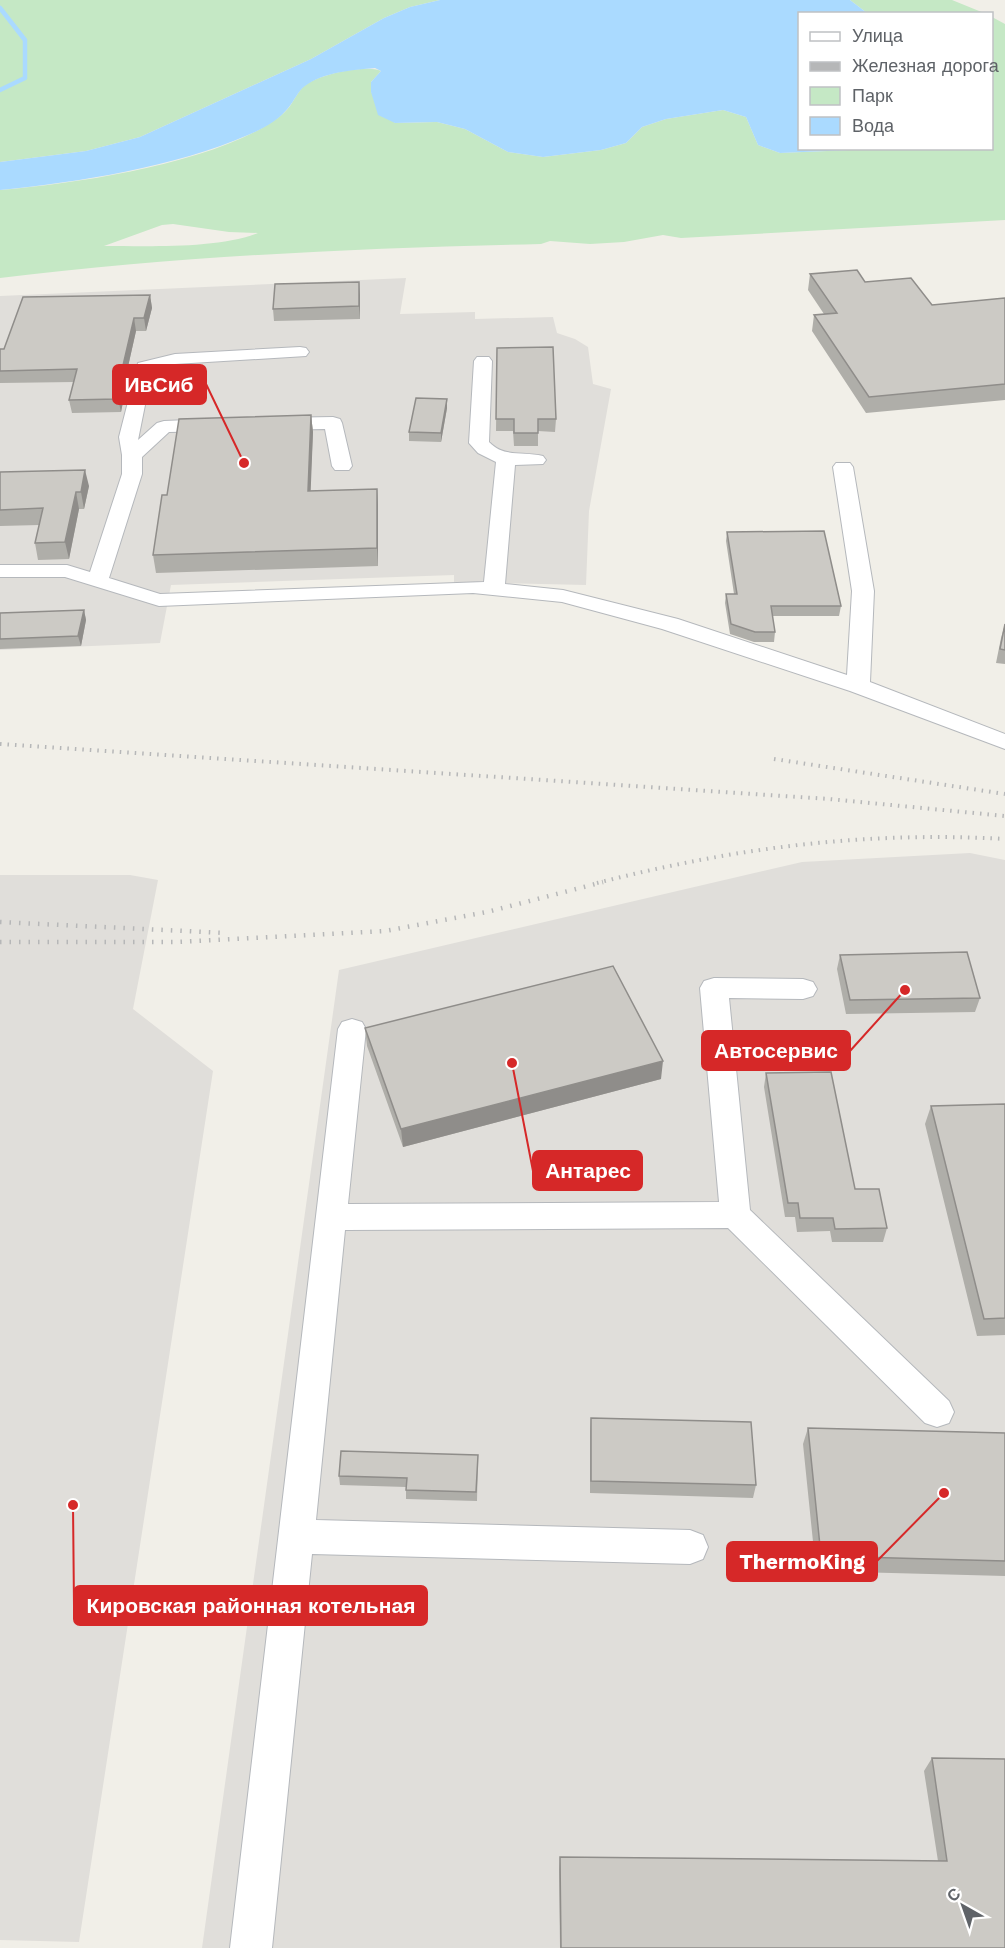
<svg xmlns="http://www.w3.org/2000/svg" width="1005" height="1948" font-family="'Work Sans',sans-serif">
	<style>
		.industrial { fill: #e0deda }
		.green { fill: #c5e8c5; fill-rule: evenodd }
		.water { fill: #aadaff }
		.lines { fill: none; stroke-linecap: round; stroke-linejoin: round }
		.stream { stroke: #aadaff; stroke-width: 4.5 }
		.minor-casing { stroke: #b5b8bc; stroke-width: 2 }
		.minor { fill: #fff; fill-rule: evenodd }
		.rail-far1 { stroke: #b6b7b8; stroke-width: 4; stroke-dasharray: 1.5 6; stroke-linecap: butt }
		.rail { stroke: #b6b7b8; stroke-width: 4.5; stroke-dasharray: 1.5 8; stroke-linecap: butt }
		.wall { fill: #afaea9 }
		.shaded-wall { fill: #8f8d8a }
		.building { fill: #cccac5; stroke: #8f8d8a; stroke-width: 1.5 }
		.leader { fill: none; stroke: #d62828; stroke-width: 2 }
		.callout-dot { fill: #d62828; stroke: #fff; stroke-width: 2 }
		.callout { fill: #d62828; stroke: #d62828; stroke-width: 2 }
		.callout-label { font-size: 21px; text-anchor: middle; font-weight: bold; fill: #fff }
	</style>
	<rect width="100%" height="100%" fill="#f1efe8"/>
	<!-- industrial -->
	<path class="industrial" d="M406 278 400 314 475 312V319L553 317 557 333 575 339 588 347 593 384 611 389 589 511 586 585 454 582V575L171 585 160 643 0 650V296Z
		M970 853 1005 860V1948H202L339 970 802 862Z
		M0 875H130L158 880 133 1009 213 1071 79 1942 0 1940Z"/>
	<!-- green -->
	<path class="green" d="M0 0H440L410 7 384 18 311 59 140 137 86 151 0 162Z
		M850 0H952L984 13H867Z
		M992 17 1005 24V220L681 238 663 235 624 242 590 244 550 241 541 244C360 248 180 256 0 278V190C78 183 193 166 262 128 272 122 283 116 290 106 294 100 298 92 303 87 315 75 366 64 381 71L371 82V92L395 123 437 122 465 129 508 152 543 157 601 150 626 143 642 127 666 119 723 110 746 117 758 145 780 153 874 149 992 148ZM173 224 229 232 258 233C218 249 148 246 104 246L162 225Z"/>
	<!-- water -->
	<path class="water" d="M440 0H850L867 13 800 14V148L874 149 780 153 758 145 746 117 723 110 666 119 642 127 626 143 601 150 543 157 508 152 465 129 437 122 395 123 378 115 371 92V82L381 71 375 68C352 70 324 72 305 86 298 91 294 101 289 107 279 120 263 129 248 135 175 167 79 182 0 190V162L86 151 140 137 311 59 384 18 410 7Z"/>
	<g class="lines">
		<!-- stream -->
		<path class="stream" d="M0 8 25 40V78L0 90"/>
		<!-- minor casing -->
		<g class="minor-casing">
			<path id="minor" d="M300 347 306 348 309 352 306 356 175 364 152 370 138 440 157 423 164 421 214 419 221 421 223 425 221 429 214 431 169 432 142 457V474L109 578 160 594 484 582 496 462 478 453 469 443 474 361 477 357H489L492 361 489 442C504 458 523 451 543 456L546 460 543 464 515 465 505 584 563 590 678 619 847 675 852 591 833 467 836 463H850L853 467 874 591 870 682 1005 734V749L850 691 662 629 562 602 473 593 159 606 65 577H0V565H67L90 572 122 474V455L119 437 138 363 175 354Z
				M333 417 340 419 342 423 352 466 349 470H335L332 466 325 429 276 430 269 428 267 424 269 420 276 418Z
				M714 978 803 979 813 982 817 989 813 996 803 999 729 998 750 1210 949 1401 954 1412 949 1423 937 1427 925 1423 728 1228 345 1230 316 1520 690 1530 703 1535 708 1547 703 1559 690 1564 312 1554 272 1948H230L338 1029 342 1022 352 1019 362 1022 366 1029 348 1204 719 1202 700 988 704 981Z"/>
		</g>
		<!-- minor -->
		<use href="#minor" class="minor"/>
		<!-- rail-far1 -->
		<path class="rail-far1" d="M0 744 829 799 1005 816
			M774 759 1005 794
			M597 883C734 848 864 831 1005 839"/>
		<!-- rail -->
		<path class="rail" d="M0 922 226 933
			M0 942H178L385 931 487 912 603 882"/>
	</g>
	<!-- wall -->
	<path class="wall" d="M810 274 865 282 932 305 1005 298V400L866 413 812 331 814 315 824 314 808 290Z
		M150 295 152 308 146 331H136L125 380 126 387 121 412 72 413 69 400 74 382 0 383V349H4Z
		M360 295V319L274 321 273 309Z
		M497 348 556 419 555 432 538 431V446H514L513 431H496Z
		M447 399V408L441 442 409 441V432Z
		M311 415 313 432 310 491 377 489 378 506V566L156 573 153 555 167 495Z
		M0 472 89 486 84 509H79L69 559 38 560 35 543 39 525 0 526Z
		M727 532 841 606 839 616H772L775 632 774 642H754L730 634 725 603 726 594H734L726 541Z
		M84 610 86 620 81 646 0 649V613Z
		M1005 624V664L996 663 1001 638Z
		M840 955 980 998 975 1012 846 1014 837 969Z
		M365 1028 661 1079 403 1147 367 1046Z
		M766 1073 855 1189 887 1228 883 1242H832L830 1231 797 1232 795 1217H785L764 1087Z
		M1005 1104V1335L977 1336 925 1124 931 1106Z
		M591 1418 756 1485 753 1498 590 1493V1431Z
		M808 1428 1005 1433V1576L816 1571 803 1444Z
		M478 1455 477 1501 406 1499V1487L340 1485 339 1476Z
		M932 1758 1005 1948H560L559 1869 560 1857 938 1861 924 1771Z"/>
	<!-- shaded-wall -->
	<path class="shaded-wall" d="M359 282 360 295V319L359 306Z
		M150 295 152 308 146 331 144 318Z
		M134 318 136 331 125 380 126 387 121 412 118 399 121 374Z
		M447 399V408L441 442V433Z
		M311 415 313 432 310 508 308 491Z
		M85 470 89 486 84 509 81 492Z
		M377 489 378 506V566L377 548Z
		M76 492 79 509 69 559 65 542Z
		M84 610 86 620 81 646 78 636Z
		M663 1061 661 1079 403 1147 401 1129Z"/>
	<!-- building -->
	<path class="building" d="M857 270 865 282 911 278 932 305 1005 298V384L869 397 814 315 837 313 810 274Z
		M359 282V306L273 309 275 284Z
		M150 295 144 318H134L121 374H124L118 399 69 400 77 369 0 371V349H4L23 297Z
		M553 347 556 419H538V433H514V419H496L497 348Z
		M416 398 447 399 441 433 409 432Z
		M311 415 308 491 377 489V548L153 555 162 495H167L179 419Z
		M85 470 81 492H76L65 542 35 543 43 508 0 510V472Z
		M824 531 841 606H771L775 632H755L731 624 726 594H737L727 532Z
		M84 610 78 636 0 639V613Z
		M1005 624V650L1000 649Z
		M967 952 980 998 850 1000 840 955Z
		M613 966 663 1061 401 1129 365 1028Z
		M831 1072 855 1189H879L887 1228 835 1229 833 1218H800L798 1203H788L766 1073Z
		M1005 1104V1318L984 1319 931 1106Z
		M591 1418 751 1422 756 1485 591 1481Z
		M808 1428 1005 1433V1561L821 1556Z
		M341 1451 478 1455 476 1492 406 1490 407 1478 339 1476Z
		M932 1758 1005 1759V1948H561L560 1857 947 1861Z"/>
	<!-- callouts -->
	<path class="leader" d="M244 463L206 384M905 990L850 1051M512 1063L533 1171M944 1493L877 1561M73 1505L74 1606"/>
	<g class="callout-dot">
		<circle cx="244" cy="463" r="6"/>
		<circle cx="905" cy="990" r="6"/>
		<circle cx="512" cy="1063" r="6"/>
		<circle cx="944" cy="1493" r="6"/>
		<circle cx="73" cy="1505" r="6"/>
	</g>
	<g class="callout">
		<rect x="113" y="365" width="93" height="39" rx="6"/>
		<rect x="702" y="1031" width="148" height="39" rx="6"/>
		<rect x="533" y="1151" width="109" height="39" rx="6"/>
		<rect x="727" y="1542" width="150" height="39" rx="6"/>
		<rect x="74" y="1586" width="353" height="39" rx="6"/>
	</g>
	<g class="callout-label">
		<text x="159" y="392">ИвСиб</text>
		<text x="776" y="1058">Автосервис</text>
		<text x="588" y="1178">Антарес</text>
		<text x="802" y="1569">ThermoKing</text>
		<text x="251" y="1613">Кировская районная котельная</text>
	</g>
	<!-- legend -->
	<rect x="798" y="12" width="195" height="138" fill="#ffffff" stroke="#bfc1c3" stroke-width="1.5"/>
	<rect x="810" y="32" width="30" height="9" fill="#ffffff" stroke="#bfc1c3" stroke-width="1.5"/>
	<text x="852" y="42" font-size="18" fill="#5f6368">Улица</text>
	<rect x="810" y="62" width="30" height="9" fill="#b6b7b8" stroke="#bfc1c3" stroke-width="1.5"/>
	<text x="852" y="72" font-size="18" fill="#5f6368">Железная дорога</text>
	<rect x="810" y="87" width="30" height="18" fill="#c5e8c5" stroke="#bfc1c3" stroke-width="1.5"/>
	<text x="852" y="102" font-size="18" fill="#5f6368">Парк</text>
	<rect x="810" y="117" width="30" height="18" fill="#aadaff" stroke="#bfc1c3" stroke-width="1.5"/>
	<text x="852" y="132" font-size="18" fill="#5f6368">Вода</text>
	<!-- north arrow -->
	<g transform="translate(963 1906) rotate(320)" stroke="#ffffff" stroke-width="4.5" paint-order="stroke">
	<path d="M0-4.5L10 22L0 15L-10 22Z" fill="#5f6368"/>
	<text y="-9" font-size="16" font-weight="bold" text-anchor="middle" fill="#5f6368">С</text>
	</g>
</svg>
